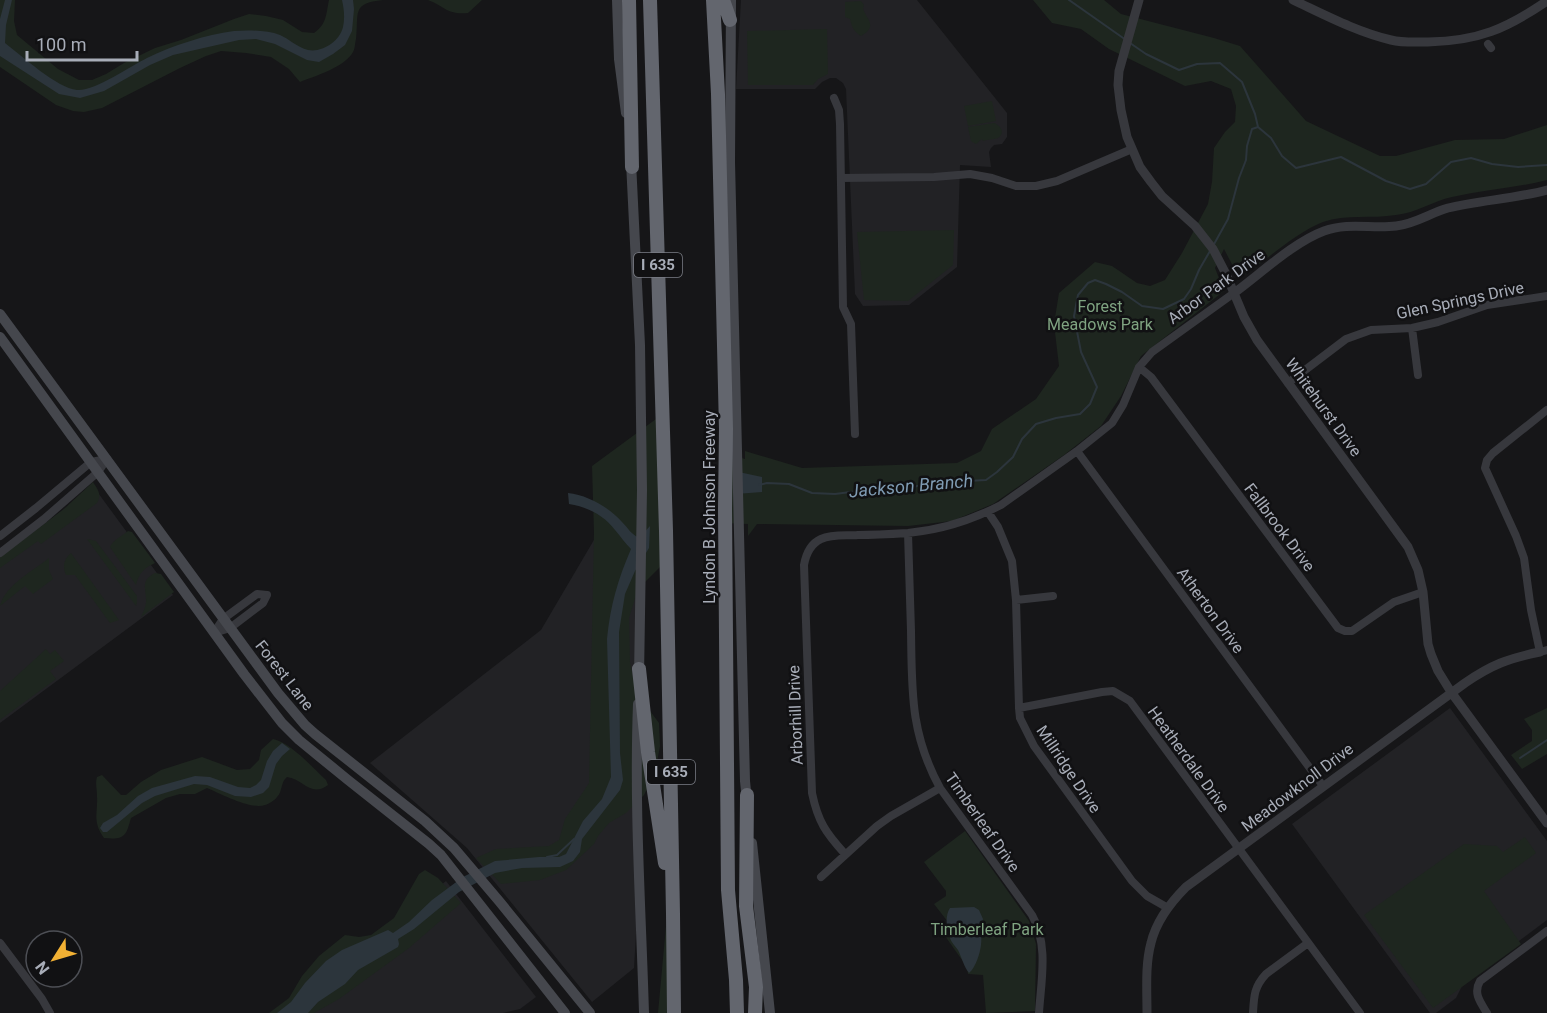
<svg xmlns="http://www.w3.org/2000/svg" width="1547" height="1013" font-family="Roboto,sans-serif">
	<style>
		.built { fill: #222225 }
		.green { fill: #1e261f }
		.water { fill: #2c353c }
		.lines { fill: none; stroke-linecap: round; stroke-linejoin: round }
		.stream { stroke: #2c353c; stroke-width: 2 }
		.minor { stroke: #37383d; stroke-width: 8 }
		.tertiary { stroke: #37383d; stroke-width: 9 }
		.secondary { stroke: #45474d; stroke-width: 10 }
		.motorway { stroke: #63666e; stroke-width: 14 }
		.labels { text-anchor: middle; stroke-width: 5; stroke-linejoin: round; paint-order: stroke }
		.shield { fill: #111113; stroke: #7b7e86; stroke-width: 1.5 }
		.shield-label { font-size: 15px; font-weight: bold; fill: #a8adb8 }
		.street-label { font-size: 16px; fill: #a8adb8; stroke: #111113 }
		.park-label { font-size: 16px; fill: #7fa381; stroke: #111113 }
		.water-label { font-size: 18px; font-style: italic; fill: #7f9bb3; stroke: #111113 }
	</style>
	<rect width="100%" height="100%" fill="#161618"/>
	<!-- built -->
	<path class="built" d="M741 0H917L1007 113V137L1002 144 994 145 991 148 989 152 991 167 960 165 957 267 909 305 863 306 855 294 846 89 843 83 836 78H830L822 82 815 89H736Z
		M641 460 642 830 634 968 592 1002 467 848 370 763 541 630Z
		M93 486 173 595 0 723V560Z
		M1450 708 1547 841V920L1464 982 1456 998 1436 1013H1430L1292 824Z
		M446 881 536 997 520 1009 503 1013H285Z"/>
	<!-- green -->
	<path class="green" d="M0 0H15L14 21 17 35 58 69 79 80H92L106 74 124 63 155 48 181 40 234 19 249 14 266 16 283 20 302 32 314 33C327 24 326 14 329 0H383C351 3 359 13 356 39 355 43 355 49 353 52 345 67 315 76 300 82L289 69 271 57 246 53 221 51 206 56 180 68 102 108 84 112 73 111 56 105 0 67Z
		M428 0H482L468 13C447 15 446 7 428 0Z
		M1033 0H1104L1121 14 1214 38 1240 46 1306 121 1380 156H1396L1455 140 1504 139 1547 125V180C1516 188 1484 190 1452 197 1433 201 1416 213 1396 215 1372 219 1346 214 1323 222 1297 232 1266 260 1243 276L1237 274 1224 249 1215 268 1224 291 1141 356 1121 396 1101 426 1064 455 993 504 952 521 908 526 757 524 748 536V524L721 523 719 452 745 459V451L802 468 957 463 981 451 992 429 1036 399 1059 366 1054 324 1059 293 1095 262 1112 266 1137 283 1150 286 1165 280 1182 253 1208 204 1212 182 1214 148 1225 132 1235 122 1236 106 1231 89 1211 81 1185 86 1109 49 1081 29 1052 23Z
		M861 1 864 5 863 9C867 20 878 26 861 36 853 31 852 27 850 19L845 17V2Z
		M827 29 828 74 818 79 813 85H748L747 31Z
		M992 101 996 121 968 126 964 106Z
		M994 123C1000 125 1006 133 998 138 993 140 988 139 983 141L982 139 976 144 971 141 968 127Z
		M954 230 953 265 908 301 864 300 857 232Z
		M656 419 664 563 638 589 629 618 630 662 636 692 659 723 660 746 655 773 644 795 626 813 609 823 598 836 594 844 566 870 540 880 501 884 476 858 496 849 549 846 559 840 565 819 589 783 594 532 592 466Z
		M93 482C98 490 102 494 97 503L41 544 38 541 0 568V557L64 509Z
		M128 531 132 532 155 563C144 568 139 573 136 585L110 547C113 540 122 536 128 531Z
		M87 539 96 541 137 596V602L136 606Z
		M71 553 119 620 110 623 75 575H66C62 566 64 559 71 553Z
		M49 558V570L53 579 33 594 25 586 0 606C5 585 33 571 49 558Z
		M155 573 161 574 174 592 141 617C143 613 145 608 146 603 147 590 139 581 155 573Z
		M46 649 50 654 55 650 64 661 50 671 56 679 0 720V691Z
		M1547 708V754L1522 769 1511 755 1532 741V730L1524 719Z
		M273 739C290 742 313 768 326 780L328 785C311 798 303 779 287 777 280 783 283 791 277 797 275 800 269 804 265 805 251 810 221 794 207 788L195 794H180L166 798 131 818C126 836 125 840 104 838 92 821 98 814 97 796 97 788 95 784 97 777L102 775 121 795H126L141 782 161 770 202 757 237 770 250 769 259 760 261 750Z
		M675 828 680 1013H658Z
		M965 831 1029 921 1036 944 1035 1011 986 1013 983 975 968 974 967 967 940 929 948 922 934 904 946 896V891L924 862Z
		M1525 837 1536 853 1484 891 1521 944 1433 1008 1364 915 1464 844 1497 846 1503 852Z
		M425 870 438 878 461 903 409 948 339 999 314 1013H269L289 998 302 976 319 956 345 935 359 937 371 935 394 918 419 874Z"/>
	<!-- water -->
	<path class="water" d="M5 0H12L6 25 5 43C22 56 57 88 77 90 93 92 131 66 147 58 174 45 205 35 234 31 248 30 267 30 280 35 289 39 297 47 308 50 322 53 340 41 343 27 345 18 344 9 342 0H353L354 9 352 31 345 45 333 54 319 62 307 60 275 44 256 39 239 40 173 55 150 65 104 91 80 98 59 94 0 56V19Z
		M734 471 762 477V492L736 494Z
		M568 493C587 495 609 507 622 522 629 529 629 532 639 538L650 526 649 548 635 571 625 594 619 632 620 753 623 780 620 790 582 839 580 852 573 861 560 867 522 868 495 873 459 892 414 929 398 939 399 944 398 947 358 970 345 984 318 1002 308 1013H277L291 1002 305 983 326 961 342 950 388 930 393 933 409 922 432 900 463 877 495 861 539 857H559L566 854 583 821 602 799 611 777 607 639C610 606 618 579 631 549 625 543 621 537 615 530 604 515 587 507 569 504Z
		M282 743 290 749 282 756 276 764 269 787 263 793 251 797 235 796 207 785 194 784 155 796 142 803 107 832H103L100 828 103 823 117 815 138 796 152 788 195 776 210 777 238 787 250 788 256 785 261 780 267 761 273 751Z
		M974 907 979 910 983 919C980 928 982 936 981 945 980 953 976 967 969 973 964 967 962 958 958 950 955 946 951 942 950 938 946 929 945 915 950 908Z"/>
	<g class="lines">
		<!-- stream -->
		<path class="stream" d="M1069 0 1126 40
			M1130 43 1146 54 1179 70 1197 64 1220 63 1242 82 1255 114 1258 127
			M1213 246 1228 219 1239 178 1246 160 1247 146 1252 129 1258 127 1271 138 1282 156 1296 168 1341 157 1386 181 1410 189 1426 184 1451 162 1471 158 1492 164 1518 167 1547 165
			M759 485 767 483 789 484 812 493 835 494 866 490 894 492 929 483 986 480 997 472 1013 457 1022 439 1036 424 1056 418 1080 414 1090 404 1097 387 1081 352 1074 316 1078 295 1088 283 1095 280 1106 284 1122 292 1142 306 1163 309 1184 299 1191 289 1199 270 1210 251
			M1520 758 1547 740
			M547 857 557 855 574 839"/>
		<!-- minor -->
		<path class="minor" d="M1488 44 1491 48
			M834 98 839 110 840 124 843 307 851 324 855 434
			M841 178 934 177 970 174 992 178 1016 186H1036L1057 181 1132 149
			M1412 328 1418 375
			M1139 367 1151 377 1338 628 1345 631H1352L1394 602 1423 592
			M1288 383 1346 339 1371 330 1412 328 1438 322 1487 305 1547 296
			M1547 410 1493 453 1487 460 1485 468 1516 536 1524 558 1531 610 1540 652 1547 650
			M1077 451 1323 786
			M988 512 998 527 1012 561 1016 600 1019 708 1020 718 1034 746 1132 881 1147 896 1168 908
			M908 533C909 566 910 598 911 631 912 691 910 733 940 788L1032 915C1049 945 1041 981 1039 1013
			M0 536 36 508 91 462 107 459
			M0 553 44 519 98 472 107 459
			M257 594 267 595 263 603 230 628 214 633 223 619Z
			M1016 600 1053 596
			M1019 708 1102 692 1113 691 1130 701 1360 1013
			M845 854C826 833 818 822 812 793L804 565C806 554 810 544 821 539 832 534 846 536 858 535 874 535 892 534 908 533 940 530 972 520 1001 505L1077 451 1112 423 1123 405 1139 367 1152 352 1234 293
			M821 877 877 826 891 816 940 788
			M0 943 42 999 50 1013
			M1253 1013C1254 996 1254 987 1266 974L1308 943
			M1487 1013C1480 1002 1473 993 1480 981L1547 931"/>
		<!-- tertiary -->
		<path class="tertiary" d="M1139 0 1119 71 1118 85 1121 110 1127 137 1140 167 1151 182 1162 196 1195 226 1213 249 1226 274 1244 317 1257 340 1408 547 1418 570 1423 592 1428 644 1431 654 1438 671 1451 692 1547 823
			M1293 0C1325 15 1357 32 1391 40 1403 43 1415 42 1428 42 1478 41 1506 29 1547 1
			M1234 293C1260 274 1294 242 1324 231 1348 222 1372 229 1396 226 1415 224 1430 213 1448 208 1481 200 1514 199 1547 190
			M1147 1013C1147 990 1145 965 1151 943 1156 922 1171 902 1186 887L1465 683C1491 665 1509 658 1540 652"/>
		<!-- secondary -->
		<path class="secondary" d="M617 0 619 59 626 113
			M731 0 730 162 745 781 747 801
			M631 162 640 345 642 490 639 677
			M0 314 278 693 305 725 315 734 425 821 454 848 499 901 590 1013
			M0 337 244 674 282 723 299 740 348 780 429 844 441 855 565 1013
			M638 704C634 807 641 910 644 1013
			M752 843 770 1013"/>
		<!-- motorway -->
		<path class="motorway" d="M629 0 632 167
			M650 0 666 531 673 914 674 1013
			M713 0 718 94 726 429 725 509 728 890 736 980 737 1013
			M723 0 730 20
			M639 669 648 752 665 863
			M747 795 746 906 756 987 755 1013"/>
	</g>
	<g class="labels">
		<!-- shield labels -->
		<g class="shield">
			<rect x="634" y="253" width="48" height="24" rx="4.5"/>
			<rect x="647" y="760" width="48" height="24" rx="4.5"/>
		</g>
		<g class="shield-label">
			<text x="658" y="270">I 635</text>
			<text x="671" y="777">I 635</text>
		</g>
		<!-- street labels -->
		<g class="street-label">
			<text transform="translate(1216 286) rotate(-36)" y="6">Arbor Park Drive</text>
			<text transform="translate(1460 300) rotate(-12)" y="6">Glen Springs Drive</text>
			<text transform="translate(1324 407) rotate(54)" y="6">Whitehurst Drive</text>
			<text transform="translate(709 507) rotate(-90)" y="6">Lyndon B Johnson Freeway</text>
			<text transform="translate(1280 527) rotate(53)" y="6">Fallbrook Drive</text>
			<text transform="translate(1211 610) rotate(54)" y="6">Atherton Drive</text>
			<text transform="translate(285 675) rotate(52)" y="6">Forest Lane</text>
			<text transform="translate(795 715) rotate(-92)" y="6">Arborhill Drive</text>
			<text transform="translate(1189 759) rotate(54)" y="6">Heatherdale Drive</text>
			<text transform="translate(1069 769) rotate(56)" y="6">Millridge Drive</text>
			<text transform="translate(1297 787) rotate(-37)" y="6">Meadowknoll Drive</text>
			<text transform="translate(983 822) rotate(55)" y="6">Timberleaf Drive</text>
		</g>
		<!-- park labels -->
		<g class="park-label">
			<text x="1100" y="312">Forest<tspan x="1100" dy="18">Meadows Park</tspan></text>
			<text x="987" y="935">Timberleaf Park</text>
		</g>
		<!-- water labels -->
		<g class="water-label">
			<text transform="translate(911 486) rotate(-5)" y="6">Jackson Branch</text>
		</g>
	</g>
	<!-- north arrow -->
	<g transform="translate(54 959) rotate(233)"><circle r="28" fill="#111113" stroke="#4d4f55" stroke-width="1.5"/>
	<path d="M0-4.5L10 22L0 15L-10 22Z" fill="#f2b134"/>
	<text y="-9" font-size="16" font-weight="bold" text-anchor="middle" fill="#a8adb8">N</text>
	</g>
	<!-- scale -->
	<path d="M27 51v9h110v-9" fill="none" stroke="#a8adb8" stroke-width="3"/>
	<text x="36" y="51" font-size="18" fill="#a8adb8" stroke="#111113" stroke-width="4.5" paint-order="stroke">100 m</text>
</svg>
